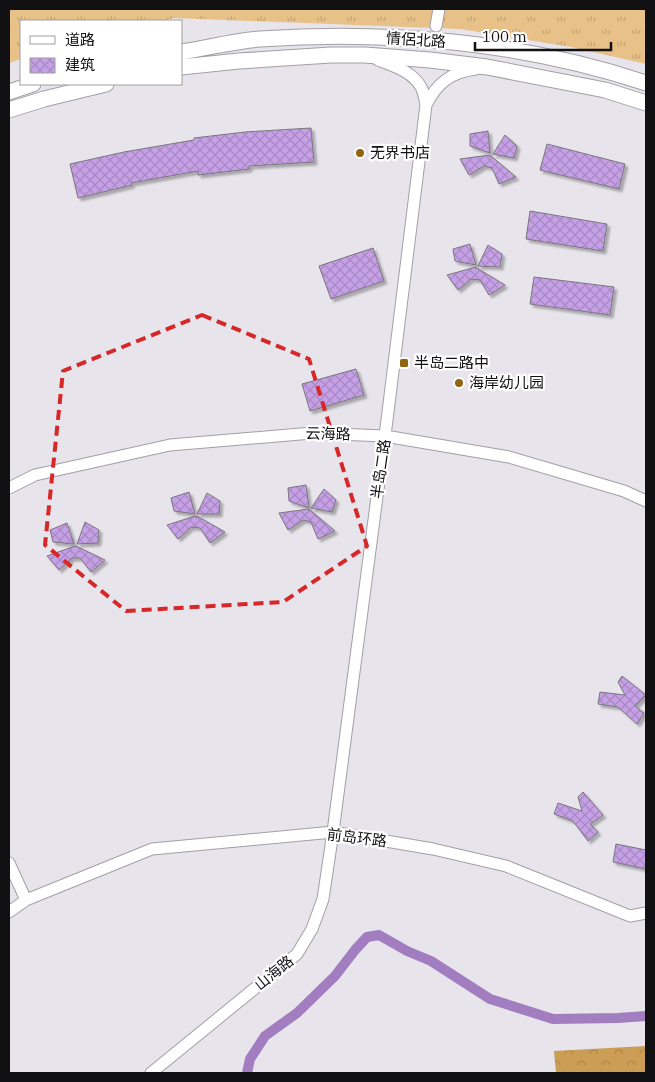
<svg xmlns="http://www.w3.org/2000/svg" width="655" height="1082" font-family="'IBM Plex Serif','Noto Sans SC',serif">
	<style>
		.grass { fill: url(#grass-tufts) }
		.forest { fill: url(#forest-crowns) }
		.lines { fill: none; stroke-linecap: round; stroke-linejoin: round }
		.canal { stroke: #a27dc0; stroke-width: 10 }
		.building { fill: url(#building-cross-hatch); stroke: #79767c; filter: url(#shadow) }
		.minor-casing { stroke: #a29fa5; stroke-width: 13 }
		.major-casing { stroke: #a29fa5; stroke-width: 17 }
		.minor { stroke: #fff; stroke-width: 11 }
		.major { stroke: #fff; stroke-width: 15 }
		.marked { fill: none; stroke: #d62828; stroke-width: 4; stroke-dasharray: 10 6; stroke-linejoin: round }
		.poi-dot { fill: #90650e; stroke: #fff; stroke-width: 2 }
		.labels { text-anchor: middle; stroke-width: 4.5; stroke-linejoin: round; paint-order: stroke }
		.street-label { font-size: 15px; fill: #111012; stroke: #fff }
		.poi-label { font-size: 15px; fill: #111012; stroke: #fff; text-anchor: start }
	</style>
	<defs>
		<pattern id="grass-tufts" width="24" height="20" patternUnits="userSpaceOnUse" patternTransform="scale(1.25)"><rect width="24" height="20" fill="#e7c187"/><path d="M3 7l-1-3M5 7V3M7 7l1-3M15 17l-1-3M17 17v-4M19 17l1-3" fill="none" stroke="#c5a574"/></pattern>
		<pattern id="forest-crowns" width="20" height="18" patternUnits="userSpaceOnUse" patternTransform="scale(1.25)"><rect width="20" height="18" fill="#cb9d55"/><path d="M2 6a3 3 0 1 1 6 0M12 15a3 3 0 1 1 6 0" fill="none" stroke="#ad8649"/></pattern>
		<pattern id="building-cross-hatch" width="8" height="8" patternUnits="userSpaceOnUse" patternTransform="scale(1.25)"><rect width="8" height="8" fill="#c6a0e6"/><path d="M0 0l8 8M0 8l8-8" fill="none" stroke="#a989c4"/></pattern>
		<filter id="shadow"><feDropShadow dx="3" dy="3" stdDeviation="1" flood-color="#0004"/></filter>
	</defs>
	<rect width="100%" height="100%" fill="#e7e4eb"/>
	<!-- grass -->
	<path class="grass" d="M9 9H646V64L571 47 460 29 174 18 163 21H21V59L9 63Z"/>
	<!-- forest -->
	<path class="forest" d="M646 1046V1073H556L554 1051Z"/>
	<g class="lines">
		<!-- canal -->
		<path class="canal" d="M247 1073 250 1059 265 1036 297 1013 335 976 355 950 367 937 379 935 407 951 431 961 490 999 553 1019 618 1018 646 1016"/>
	</g>
	<!-- building -->
	<path class="building" d="M311 128 314 162 249 166V169L198 175V171L131 183 132 185 78 198 70 164 124 152 194 140V138L245 132Z
		M488 131 490 153 470 146V134Z
		M505 135 517 146 514 158 493 154Z
		M547 144 625 164 619 189 540 170Z
		M490 155V157L491 156 516 177 499 184 492 168 484 166 469 175 460 159Z
		M530 211 607 224 603 251 526 239Z
		M470 244 476 265 455 261 453 249Z
		M488 245 502 254 500 267 478 266Z
		M373 248 384 281 331 299 319 266Z
		M476 267V269L477 268 505 285 489 295 480 280 471 279 458 290 447 275Z
		M534 277 614 287 610 315 530 304Z
		M356 369 364 395 310 411 302 384Z
		M306 485 309 508 289 501 288 488Z
		M324 489 336 500 332 512 311 508Z
		M189 492 195 514 174 511 171 498Z
		M207 493 220 501 219 514H197Z
		M309 509V511L310 510 335 531 318 539 311 522 303 520 288 530 279 513Z
		M195 516 196 518 197 516 225 532 210 543 200 528 191 527 178 539 167 525Z
		M85 522 99 530 98 543 77 544Z
		M67 523 74 544 53 542 50 530Z
		M75 546V547L76 546 105 560 91 572 80 558H72L59 570 47 556Z
		M622 676 646 695 635 706 644 713 637 724 618 707 598 704 600 692 625 695 618 682Z
		M583 792 603 815 590 824 598 832 588 841 573 821 554 814 558 803 582 811 578 797Z
		M616 844 646 850V869L613 862Z"/>
	<g class="lines">
		<!-- minor casing -->
		<g class="minor-casing">
			<path id="minor" d="M436 26 439 9
				M378 60C394 66 414 72 422 89 424 94 425 100 426 105
				M9 488 35 475 170 445 312 433 385 436 509 457 624 491 646 501
				M9 863 26 900
				M9 912 26 900 152 849 333 832 433 849 506 866 630 916 646 913
				M151 1073 297 954 312 929 323 899 333 832 385 436 426 105C437 83 451 72 476 69"/>
		</g>
		<!-- major casing -->
		<g class="major-casing">
			<path id="major" d="M181 52C207 48 234 41 260 39 389 30 523 42 646 83
				M181 67 239 61 331 55H365L430 60 487 67 605 90 646 103
				M9 92 33 84
				M9 110 44 99 106 84"/>
		</g>
		<!-- minor -->
		<use href="#minor" class="minor"/>
		<!-- major -->
		<use href="#major" class="major"/>
	</g>
	<!-- marked area -->
	<path class="marked" d="M202 315 309 359 367 546 283 602 126 611 45 545 63 371Z"/>
	<!-- markers -->
	<g class="poi-dot">
		<circle cx="360" cy="153" r="5"/>
		<rect x="399" y="358" width="10" height="10" rx="2.5"/>
		<circle cx="459" cy="383" r="5"/>
	</g>
	<g class="labels">
		<!-- street labels -->
		<g class="street-label">
			<text transform="translate(416 40) rotate(4)" y="5">情侶北路</text>
			<text transform="translate(328 434) rotate(1)" y="5">云海路</text>
			<text transform="translate(381 469) rotate(-82)" y="5">半岛二路</text>
			<text transform="translate(357 838) rotate(7)" y="5">前岛环路</text>
			<text transform="translate(274 973) rotate(-39)" y="5">山海路</text>
		</g>
		<!-- poi labels -->
		<g class="poi-label">
			<text x="370" y="158">无界书店</text>
			<text x="414" y="368">半岛二路中</text>
			<text x="469" y="388">海岸幼儿园</text>
		</g>
	</g>
	<!-- border -->
	<rect width="655" height="1082" fill="none" stroke="#111012" stroke-width="20"/>
	<!-- legend -->
	<rect x="20" y="20" width="162" height="65" fill="#ffffff" stroke="#a09fa0"/>
	<rect x="30" y="36" width="25" height="8" fill="#ffffff" stroke="#a09fa0"/>
	<text x="65" y="45" font-size="15" fill="#111012">道路</text>
	<rect x="30" y="58" width="25" height="15" fill="url(#building-cross-hatch)" stroke="#a09fa0"/>
	<text x="65" y="70" font-size="15" fill="#111012">建筑</text>
	<!-- scale -->
	<path d="M475 42v8h136v-8" fill="none" stroke="#111012" stroke-width="2.5"/>
	<text x="482" y="42" font-size="15" fill="#111012" stroke="#ffffff" stroke-width="4" paint-order="stroke">100 m</text>
</svg>
